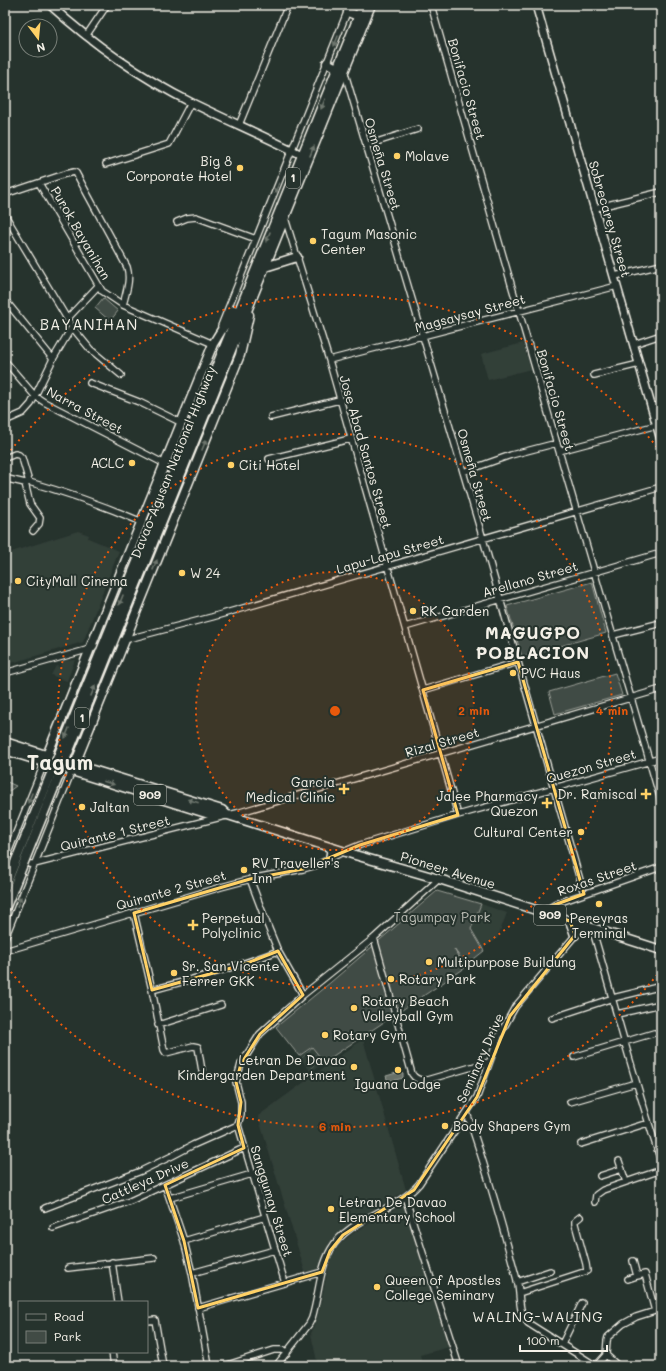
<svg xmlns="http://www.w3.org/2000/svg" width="666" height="1371" font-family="Mali,sans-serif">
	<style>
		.built { fill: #333f39 }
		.industrial { fill: url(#industrial-furrows) }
		.forest { fill: url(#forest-firs); stroke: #9a9e96 }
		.green { fill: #414b45; stroke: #9a9e96 }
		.water { fill: url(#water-ripples); stroke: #9fa39b }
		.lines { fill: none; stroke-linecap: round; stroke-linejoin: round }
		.minor-casing { stroke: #f4f1e8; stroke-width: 8 }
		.major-casing { stroke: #f4f1e8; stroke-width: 10 }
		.highway-casing { stroke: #f4f1e8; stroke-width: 11 }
		.minor { stroke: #26332d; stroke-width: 5.5 }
		.major { stroke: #26332d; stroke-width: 7 }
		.highway { stroke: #26332d; stroke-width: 8 }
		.highway-bridge-casing { stroke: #f4f1e8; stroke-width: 11; stroke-linecap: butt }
		.highway-bridge { stroke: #26332d; stroke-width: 8 }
		.oneway { fill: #6e766e }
		.marked { fill: none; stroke: #ffd166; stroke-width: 3; stroke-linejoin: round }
		.ring { fill: none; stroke: #e8590c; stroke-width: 2; stroke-dasharray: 2 4 }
		.poi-dot { fill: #ffd166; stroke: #26332d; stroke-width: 1.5 }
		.labels { text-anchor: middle; stroke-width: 4; stroke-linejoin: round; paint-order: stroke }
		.shield { fill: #26332d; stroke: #b6b8b0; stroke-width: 1 }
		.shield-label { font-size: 12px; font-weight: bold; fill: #f4f1e8 }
		.street-label { font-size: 13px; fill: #f4f1e8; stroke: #26332d }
		.poi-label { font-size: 13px; fill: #f4f1e8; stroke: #26332d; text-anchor: start }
		.park-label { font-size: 13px; fill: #bebfb7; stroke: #26332d }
		.neighbourhood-label { font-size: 14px; letter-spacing: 1px; fill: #f4f1e8; stroke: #26332d }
		.quarter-label { font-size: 15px; letter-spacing: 1px; fill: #f4f1e8; stroke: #26332d }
		.district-label { font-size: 17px; font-weight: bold; letter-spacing: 1px; fill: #f4f1e8; stroke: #26332d }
		.town-label { font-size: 21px; font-weight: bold; fill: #f4f1e8; stroke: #26332d }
		.centre { fill: #e8590c; stroke: #26332d; stroke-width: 2 }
		.ring-label { font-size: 12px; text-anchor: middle; font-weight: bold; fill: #e8590c; stroke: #26332d; stroke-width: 4; stroke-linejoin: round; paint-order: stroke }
	</style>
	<defs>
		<pattern id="industrial-furrows" width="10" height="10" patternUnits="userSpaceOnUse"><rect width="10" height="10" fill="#333f39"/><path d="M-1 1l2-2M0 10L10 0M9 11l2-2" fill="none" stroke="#515b56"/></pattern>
		<pattern id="forest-firs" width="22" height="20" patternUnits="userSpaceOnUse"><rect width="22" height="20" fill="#414b45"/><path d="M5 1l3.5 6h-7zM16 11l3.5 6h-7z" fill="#5d6560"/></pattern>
		<pattern id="water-ripples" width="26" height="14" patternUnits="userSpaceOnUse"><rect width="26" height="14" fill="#676f68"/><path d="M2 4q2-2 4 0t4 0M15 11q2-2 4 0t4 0" fill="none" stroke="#565a55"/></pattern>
	</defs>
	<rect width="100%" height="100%" fill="#26332d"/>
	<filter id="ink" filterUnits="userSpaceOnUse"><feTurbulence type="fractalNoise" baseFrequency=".025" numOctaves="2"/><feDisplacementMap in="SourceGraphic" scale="8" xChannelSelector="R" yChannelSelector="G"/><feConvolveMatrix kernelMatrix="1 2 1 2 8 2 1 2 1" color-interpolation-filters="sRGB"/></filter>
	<g filter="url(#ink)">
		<!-- built -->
		<path class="built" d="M523 343 531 369 488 380 481 354Z
			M78 531 89 535 88 538 119 551 83 642 5 665V554Z
			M75 660 67 681 51 675 56 666 60 667 63 661Z
			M481 904 507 913 497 939 483 948 471 929Z
			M363 1039 406 1190 355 1222 334 1238 329 1244 318 1271 306 1275 258 1116Z
			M404 1204 449 1347 420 1355 423 1366H318L311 1334 318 1315 330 1260 336 1250 342 1242 355 1232Z"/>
		<!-- industrial -->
		<path class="industrial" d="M312 1047 324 1062 311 1072 299 1056Z"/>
		<!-- forest -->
		<path class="forest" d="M5 781 16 786 5 794Z"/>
		<!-- green -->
		<path class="green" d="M103 298 118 311 110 321 95 308Z
			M592 582 606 633 522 657 507 606Z
			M615 673 622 695 555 714 549 692Z
			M437 891 481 904 471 929 484 951 466 965 454 949 465 968 324 1062 312 1047 299 1056 276 1027 331 982Z"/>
		<!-- water -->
		<path class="water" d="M400 1072 403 1074V1078L388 1082 386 1076Z"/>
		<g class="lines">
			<!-- minor casing -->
			<g class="minor-casing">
				<path id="minor" d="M431 5 559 451 661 801
					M86 36 107 5
					M344 70 483 539 584 894
					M239 125 288 5
					M367 145 418 129
					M106 164 169 144 191 102
					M39 183 102 291 123 305 213 344 215 341
					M5 194 65 174 74 172 76 173 127 267C131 280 126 292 123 305
					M595 208 661 192
					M5 215 72 327 90 349 121 375
					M284 217 285 218 329 360 458 815
					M177 222 187 218 196 217 256 239
					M615 276 661 265
					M5 300 53 359
					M67 319 98 286
					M221 326 350 5
					M634 344 661 335
					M329 360 617 286
					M5 361 35 396 44 402 165 464
					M594 375 639 364
					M90 383 139 402 182 423
					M652 407 661 405
					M271 417 339 400
					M5 421 23 413 31 404 53 359 72 327
					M559 451 657 425
					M5 458 15 454 19 455 22 458 29 482 25 483 8 479
					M269 459 350 439
					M463 472 511 455 557 443
					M29 482C68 493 105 506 142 522
					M25 483 30 504 40 518 39 524 33 531
					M405 627 661 553
					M613 635 661 623
					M5 673 90 649 212 617 661 487
					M423 690 518 662
					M7 856 27 864H34L237 813 661 689
					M5 860 46 759
					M250 879 267 924 278 951 303 995
					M542 912 558 903 661 867
					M134 913 152 990 164 1050 166 1053 193 1046 198 1047 202 1071
					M592 928C615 1006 635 1084 661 1161
					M5 938 73 768
					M374 938 412 1074C416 1080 421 1081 427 1080L489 1062
					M5 951 221 887 255 878 303 869 317 865 343 852 360 845 458 815 661 758
					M152 990C195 979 237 967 278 951
					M617 1014 661 1004
					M552 1018 613 998 654 988 661 984
					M158 1025 221 1005
					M574 1057 654 1033
					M570 1102 636 1083
					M467 1113C486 1168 502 1224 517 1280 521 1295 517 1311 528 1323L596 1366 606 1355 607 1341 608 1337 623 1324 636 1317 655 1311 645 1274 637 1276 633 1261
					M238 1125 285 1283
					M581 1144 648 1123
					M619 1161 626 1182
					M600 1176 622 1169
					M165 1185 184 1241 192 1273 209 1366
					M405 1197 459 1366
					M170 1198 252 1174
					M595 1202 596 1195 603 1190 661 1170
					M45 1208 141 1171 172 1156 193 1145 238 1125 241 1114V1102L236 1082 241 1064 260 1034 303 995 374 938 439 879
					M53 1228 130 1201 244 1148
					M184 1241 265 1217
					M112 1262 118 1302
					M68 1268 154 1258
					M192 1273 275 1250
					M628 1279 637 1276
					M517 1282 550 1271
					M519 1293 587 1271 586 1264 575 1224V1221L580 1217
					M198 1308 322 1272
					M147 1321 155 1320 163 1366
					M562 1344 582 1303
					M112 1352 114 1366
					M606 1355 618 1366
					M224 1366 274 1350H283L287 1353
					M276 1366 309 1324 312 1318C319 1295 319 1270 331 1249 349 1218 396 1211 419 1184L477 1097 499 1036 515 1007 584 925"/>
			</g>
			<!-- major casing -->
			<g class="major-casing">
				<path id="major" d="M50 5C93 44 140 77 192 103 229 121 266 137 302 155
					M536 5 661 440"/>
			</g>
			<!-- highway casing -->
			<g class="highway-casing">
				<path id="highway" d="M348 12 358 16
					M327 63 337 68
					M265 267 297 257
					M152 525 363 5
					M159 528 371 5
					M5 742 52 757
					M5 750 209 814 228 815 355 855 439 879 661 950
					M70 763 222 810 226 814
					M52 765 47 755 50 748 213 344 234 310
					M65 769 75 764 240 355 249 315
					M330 859 332 848
					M570 921 575 935"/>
			</g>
			<!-- minor -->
			<use href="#minor" class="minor"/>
			<!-- major -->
			<use href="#major" class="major"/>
			<!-- highway -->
			<use href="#highway" class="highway"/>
			<!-- highway-bridge casing -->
			<g class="highway-bridge-casing">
				<path id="highway-bridge" d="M5 887 152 525
					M5 909 159 528"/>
			</g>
			<!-- highway-bridge -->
			<use href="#highway-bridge" class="highway-bridge"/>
		</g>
		<!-- one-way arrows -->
		<defs><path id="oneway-solid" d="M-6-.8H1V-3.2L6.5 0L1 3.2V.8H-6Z"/></defs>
		<g class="oneway">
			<use href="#oneway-solid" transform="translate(336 41) rotate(112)"/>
			<use href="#oneway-solid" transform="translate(323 104) rotate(112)"/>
			<use href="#oneway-solid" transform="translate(312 151) rotate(-68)"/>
			<use href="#oneway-solid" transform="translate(277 188) rotate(112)"/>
			<use href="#oneway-solid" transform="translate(268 237) rotate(112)"/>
			<use href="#oneway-solid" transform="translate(204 445) rotate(-68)"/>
			<use href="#oneway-solid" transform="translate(155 565) rotate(-68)"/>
			<use href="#oneway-solid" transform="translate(121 600) rotate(112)"/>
			<use href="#oneway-solid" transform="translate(93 691) rotate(-68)"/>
			<use href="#oneway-solid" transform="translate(67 733) rotate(112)"/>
			<use href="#oneway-solid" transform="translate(109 783) rotate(17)"/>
			<use href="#oneway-solid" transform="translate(30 798) rotate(112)"/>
			<use href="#oneway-solid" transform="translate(193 801) rotate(-162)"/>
			<use href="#oneway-solid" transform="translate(19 902) rotate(-68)"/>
			<use href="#oneway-solid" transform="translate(532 988) rotate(130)"/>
		</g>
	</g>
	<!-- marked area -->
	<path class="marked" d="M518 662 584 894 538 911 570 921 575 935 510 1016 477 1097 414 1190 343 1235 330 1251 322 1272 198 1308 184 1241 165 1185 244 1148 238 1125 241 1102 236 1082 241 1064 260 1034 303 995 278 951 242 965 152 990 134 913 250 879 303 869 360 845 458 815 423 690Z"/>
	<!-- distance rings -->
	<circle cx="335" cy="711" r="139" fill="#e8590c" fill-opacity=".12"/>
	<g class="ring">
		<circle cx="335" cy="711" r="139"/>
		<circle cx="335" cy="711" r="277"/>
		<path d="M661 970A416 416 0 0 1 7 967M7 455A416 416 0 0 1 661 452"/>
	</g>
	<!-- markers -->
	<g class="poi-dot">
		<circle cx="397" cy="156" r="4"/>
		<circle cx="240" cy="168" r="4"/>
		<circle cx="313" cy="241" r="4"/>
		<circle cx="132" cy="463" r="4"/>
		<circle cx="231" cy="465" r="4"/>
		<circle cx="182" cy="573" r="4"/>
		<circle cx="18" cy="581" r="4"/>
		<circle cx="413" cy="611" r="4"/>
		<circle cx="513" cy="673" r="4"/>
		<path d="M342 783h4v4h4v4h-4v4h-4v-4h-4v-4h4z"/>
		<path d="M644 788h4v4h4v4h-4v4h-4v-4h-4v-4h4z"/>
		<path d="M545 797h4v4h4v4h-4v4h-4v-4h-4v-4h4z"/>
		<circle cx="82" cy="807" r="4"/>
		<circle cx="581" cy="832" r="4"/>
		<circle cx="244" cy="870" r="4"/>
		<circle cx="599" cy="904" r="4"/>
		<path d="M191 919h4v4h4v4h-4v4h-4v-4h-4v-4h4z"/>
		<circle cx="429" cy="962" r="4"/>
		<circle cx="174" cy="973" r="4"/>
		<circle cx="391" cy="979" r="4"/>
		<circle cx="354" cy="1008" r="4"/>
		<circle cx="325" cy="1035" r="4"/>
		<circle cx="354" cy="1067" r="4"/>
		<circle cx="398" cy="1070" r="4"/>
		<circle cx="445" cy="1126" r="4"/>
		<circle cx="331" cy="1209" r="4"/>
		<circle cx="377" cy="1287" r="4"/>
	</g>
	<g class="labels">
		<!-- shield labels -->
		<g class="shield">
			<rect x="286" y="168" width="14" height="20" rx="3"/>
			<rect x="75" y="708" width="14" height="20" rx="3"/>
			<rect x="134" y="785" width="32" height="20" rx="3"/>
			<rect x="534" y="905" width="32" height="20" rx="3"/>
		</g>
		<g class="shield-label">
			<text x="293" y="182">1</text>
			<text x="82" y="722">1</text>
			<text x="150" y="799">909</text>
			<text x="550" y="919">909</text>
		</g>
		<!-- street labels -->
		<g class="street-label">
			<text transform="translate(467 89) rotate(74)" y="5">Bonifacio Street</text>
			<text transform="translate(383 164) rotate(73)" y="5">Osmeña Street</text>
			<text transform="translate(610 219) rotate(74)" y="5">Sobrecarey Street</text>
			<text transform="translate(81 233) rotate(60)" y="5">Purok Bayanihan</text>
			<text transform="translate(470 313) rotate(-15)" y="5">Magsaysay Street</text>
			<text transform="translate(556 400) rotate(74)" y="5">Bonifacio Street</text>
			<text transform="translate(85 410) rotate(28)" y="5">Narra Street</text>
			<text transform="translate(366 452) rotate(74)" y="5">Jose Abad Santos Street</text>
			<text transform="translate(173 462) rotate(-68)" y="5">Davao-Agusan National Highway</text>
			<text transform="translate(475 475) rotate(74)" y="5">Osmeña Street</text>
			<text transform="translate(390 554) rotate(-16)" y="5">Lapu-Lapu Street</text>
			<text transform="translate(530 579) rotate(-16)" y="5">Arellano Street</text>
			<text transform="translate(442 742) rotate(-16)" y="5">Rizal Street</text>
			<text transform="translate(591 766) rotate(-16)" y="5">Quezon Street</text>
			<text transform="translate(115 833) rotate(-14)" y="5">Quirante 1 Street</text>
			<text transform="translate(448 870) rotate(17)" y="5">Pioneer Avenue</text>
			<text transform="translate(597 878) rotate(-19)" y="5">Roxas Street</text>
			<text transform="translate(171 890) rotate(-16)" y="5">Quirante 2 Street</text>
			<text transform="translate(480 1058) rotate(-66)" y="5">Seminary Drive</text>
			<text transform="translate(145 1181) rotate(-24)" y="5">Cattleya Drive</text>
			<text transform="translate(272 1201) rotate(73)" y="5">Sanggumay Street</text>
		</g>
		<!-- poi labels -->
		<g class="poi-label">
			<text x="405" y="161">Molave</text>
			<text x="232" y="166" text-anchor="end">Big 8<tspan x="232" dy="15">Corporate Hotel</tspan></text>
			<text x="321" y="239">Tagum Masonic<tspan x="321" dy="15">Center</tspan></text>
			<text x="124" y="468" text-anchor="end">ACLC</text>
			<text x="239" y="470">Citi Hotel</text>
			<text x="190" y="578">W 24</text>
			<text x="26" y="586">CityMall Cinema</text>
			<text x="421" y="616">RK Garden</text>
			<text x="521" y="678">PVC Haus</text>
			<text x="335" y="787" text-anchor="end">Garcia<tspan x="335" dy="15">Medical Clinic</tspan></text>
			<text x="637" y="799" text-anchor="end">Dr. Ramiscal</text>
			<text x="538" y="801" text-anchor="end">Jalee Pharmacy<tspan x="538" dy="15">Quezon</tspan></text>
			<text x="90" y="812">Jaltan</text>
			<text x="573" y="837" text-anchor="end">Cultural Center</text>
			<text x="252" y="868">RV Traveller's<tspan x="252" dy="15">Inn</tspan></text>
			<text x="202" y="923">Perpetual<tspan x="202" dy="15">Polyclinic</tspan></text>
			<text x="599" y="923" text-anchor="middle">Pereyras<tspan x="599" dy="15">Terminal</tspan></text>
			<text x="437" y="967">Multipurpose Buildung</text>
			<text x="182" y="971">Sr. San Vicente<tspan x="182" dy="15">Ferrer GKK</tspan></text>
			<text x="399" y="984">Rotary Park</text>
			<text x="362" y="1006">Rotary Beach<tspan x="362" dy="15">Volleyball Gym</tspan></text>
			<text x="333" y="1040">Rotary Gym</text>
			<text x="346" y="1065" text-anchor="end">Letran De Davao<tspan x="346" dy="15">Kindergarden Department</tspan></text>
			<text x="398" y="1089" text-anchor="middle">Iguana Lodge</text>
			<text x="453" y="1131">Body Shapers Gym</text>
			<text x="339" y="1207">Letran De Davao<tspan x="339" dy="15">Elementary School</tspan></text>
			<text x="385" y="1285">Queen of Apostles<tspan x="385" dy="15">College Seminary</tspan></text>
		</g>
		<!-- park labels -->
		<g class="park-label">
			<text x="442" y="922">Tagumpay Park</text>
		</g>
		<!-- neighbourhood labels -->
		<g class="neighbourhood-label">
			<text x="538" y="1322">WALING-WALING</text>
		</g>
		<!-- quarter labels -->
		<g class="quarter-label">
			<text x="89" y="330">BAYANIHAN</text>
		</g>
		<!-- district labels -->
		<g class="district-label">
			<text x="533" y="639">MAGUGPO<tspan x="533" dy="20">POBLACION</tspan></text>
		</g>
		<!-- town labels -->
		<g class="town-label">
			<text x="60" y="770">Tagum</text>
		</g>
	</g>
	<circle cx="335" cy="711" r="6" class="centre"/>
	<g class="ring-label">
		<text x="474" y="715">2 min</text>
		<text x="612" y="715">4 min</text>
		<text x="335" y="1131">6 min</text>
	</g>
	<!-- margin -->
	<rect width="666" height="1371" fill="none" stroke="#26332d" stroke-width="20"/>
	<rect x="10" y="10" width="646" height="1351" fill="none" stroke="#f4f1e8" stroke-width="1.5" filter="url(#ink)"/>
	<!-- legend -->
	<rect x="18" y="1301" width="130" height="52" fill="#26332d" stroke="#787f78"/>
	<rect x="26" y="1314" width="20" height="6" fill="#26332d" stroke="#787f78"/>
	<text x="54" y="1321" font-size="12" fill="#f4f1e8">Road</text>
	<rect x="26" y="1331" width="20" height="12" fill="#414b45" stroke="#787f78"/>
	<text x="54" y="1341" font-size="12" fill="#f4f1e8">Park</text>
	<!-- north arrow -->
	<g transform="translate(38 38) rotate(164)"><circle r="19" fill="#26332d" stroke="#787f78"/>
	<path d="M0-3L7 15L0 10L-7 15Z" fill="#ffd166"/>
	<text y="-6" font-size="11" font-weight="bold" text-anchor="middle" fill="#f4f1e8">N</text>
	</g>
	<!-- scale -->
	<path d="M520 1345v6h87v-6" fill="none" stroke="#f4f1e8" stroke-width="2"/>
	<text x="526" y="1345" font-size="12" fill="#f4f1e8" stroke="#26332d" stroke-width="3" paint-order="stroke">100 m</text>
</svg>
